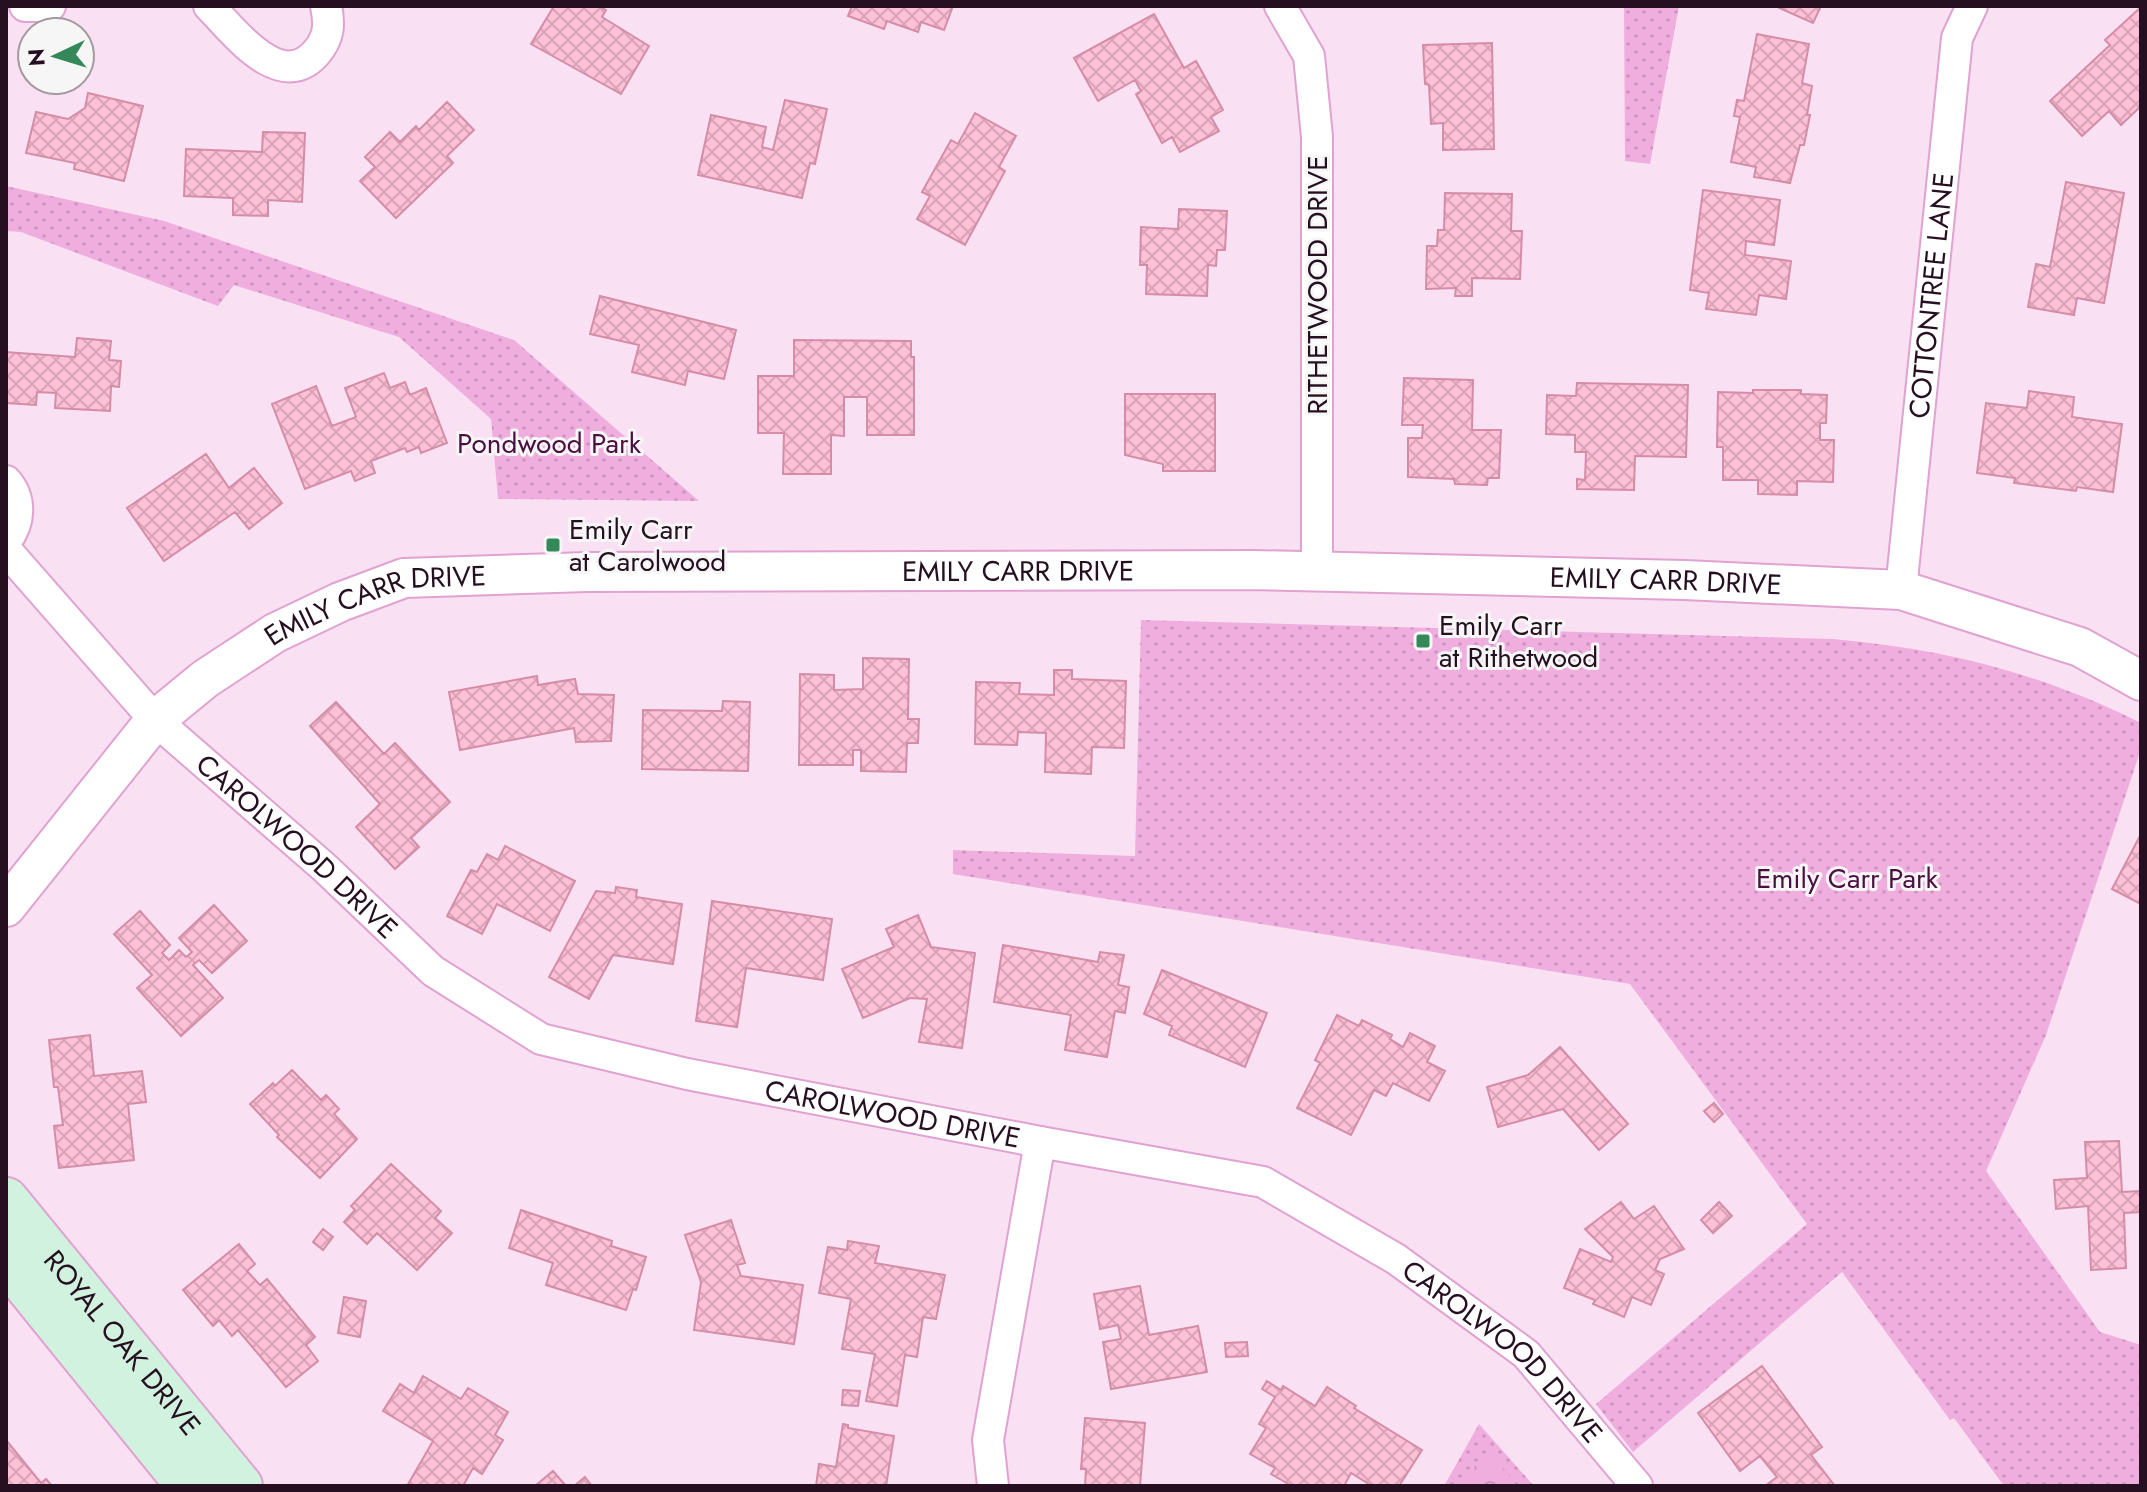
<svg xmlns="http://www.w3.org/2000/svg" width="2147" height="1492" font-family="Jost,sans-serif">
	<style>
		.green { fill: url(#green-dots) }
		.forest { fill: url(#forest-crowns) }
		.building { fill: url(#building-cross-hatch); stroke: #d58da7; stroke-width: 2 }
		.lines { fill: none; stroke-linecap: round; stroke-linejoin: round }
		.minor-casing { stroke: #e0a2d0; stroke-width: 34 }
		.tertiary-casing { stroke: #e0a2d0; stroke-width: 42 }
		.secondary-casing { stroke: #e0a2d0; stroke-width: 48 }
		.minor { stroke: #fff; stroke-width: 30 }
		.tertiary { stroke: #fff; stroke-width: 38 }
		.secondary { stroke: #d0f2df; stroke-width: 44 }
		.poi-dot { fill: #35885a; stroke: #f6f6f6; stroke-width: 3 }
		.labels { text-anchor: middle; stroke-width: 6; stroke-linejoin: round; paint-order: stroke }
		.street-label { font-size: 28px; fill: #250f20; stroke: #f6f6f6 }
		.park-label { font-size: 28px; fill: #4c0f41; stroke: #f6f6f6 }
		.poi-label { font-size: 28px; fill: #250f20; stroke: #f6f6f6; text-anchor: start }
	</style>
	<defs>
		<pattern id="green-dots" width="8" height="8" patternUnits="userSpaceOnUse" patternTransform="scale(2)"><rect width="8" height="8" fill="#f0aedf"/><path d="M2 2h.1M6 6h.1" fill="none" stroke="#ce94bf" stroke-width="1.8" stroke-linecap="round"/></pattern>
		<pattern id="forest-crowns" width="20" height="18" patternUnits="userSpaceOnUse" patternTransform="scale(2)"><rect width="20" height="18" fill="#f0aedf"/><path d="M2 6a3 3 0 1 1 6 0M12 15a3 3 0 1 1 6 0" fill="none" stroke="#ce94bf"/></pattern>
		<pattern id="building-cross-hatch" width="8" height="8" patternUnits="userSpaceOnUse" patternTransform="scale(2)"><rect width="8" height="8" fill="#fdc0d6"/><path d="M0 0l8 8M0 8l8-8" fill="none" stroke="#d9a4b7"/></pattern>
	</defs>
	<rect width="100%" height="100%" fill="#fae0f3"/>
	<!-- green -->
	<path class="green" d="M1624 6H1679L1650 164 1625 161Z
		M6 186 164 221 514 340 699 501 498 499 491 419 399 337 234 285 218 306 21 232 6 231Z
		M1141 620 1833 639C1945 649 2041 673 2141 723V749L2046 1035 1986 1171 2100 1332 2141 1345V1486H2004L1954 1418 1950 1420 1842 1272 1633 1452 1596 1404 1807 1224 1630 984 953 874V850L1135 856Z
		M1479 1424 1534 1486H1444Z"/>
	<!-- forest -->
	<path class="forest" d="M1491 1451 1517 1486H1454Z"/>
	<!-- building -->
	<path class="building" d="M554 6H599L606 10 602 17 649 46 621 94 531 44Z
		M852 6H953L944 30 921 22 918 32 887 21 884 29 848 16Z
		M1775 6H1821L1813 23Z
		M2141 7V106L2121 125 2109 111 2082 136 2050 101 2110 45 2105 40Z
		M1154 14 1184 68 1196 61 1223 110 1211 117 1219 131 1180 152 1172 137 1162 143 1136 94 1141 91 1135 80 1098 101 1074 58Z
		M1757 34 1809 44 1802 83 1812 86 1807 115H1810L1804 145H1800L1790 183 1754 177 1756 167 1731 162 1740 117 1734 116 1737 100 1744 101Z
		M1492 43 1494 149 1443 150V123L1431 124 1429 85 1425 84 1423 45Z
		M88 93 143 106 124 181 74 169 75 163 26 153 36 112 68 119 85 108Z
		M785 100 827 109 815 164 810 163 802 198 698 175 711 115 766 127 762 147 773 150Z
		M447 102 474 130 447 156 453 163 396 218 360 181 375 167 365 157 390 132 400 142 416 126 419 130Z
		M975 113 1016 136 999 167 1005 171 965 245 917 219 930 196 922 192 951 140 958 144Z
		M263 132 305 133 302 202 268 200V216L233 215V198L184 196 186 149 262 152Z
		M2066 182 2124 193 2104 303 2077 298 2074 315 2028 307 2036 264 2050 267Z
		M1703 190 1780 200 1774 245 1746 241 1745 255 1791 261 1786 299 1759 295 1756 315 1706 309 1709 293 1690 290Z
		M1445 193 1512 194 1511 231H1522L1520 279 1472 278V296H1455L1456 288 1426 289 1427 246H1437L1438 230H1444Z
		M1179 209 1227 211 1225 250H1217L1216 266 1208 265 1207 296 1146 294 1147 265H1140L1141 227 1178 229Z
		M600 296 736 330 724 379 688 371 685 385 632 372 639 345 590 334Z
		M77 338 111 341 109 360 121 361 119 387 111 386 110 411 55 408 56 393 37 392 36 405 6 403V352L75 357Z
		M794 340 911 341V357H914V435H867V397H844V436L831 435V474H783L784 433H758V376H794Z
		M384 373 390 388 405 382 410 395 426 388 447 443 421 453 419 447 407 452 405 448 371 461 375 473 355 481 351 471 305 489 272 404 316 386 332 426 356 417 345 388Z
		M1404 378 1473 380 1472 430H1501L1499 478H1488L1487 485 1455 484 1454 479 1408 477V438H1422L1423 425H1402Z
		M1577 383 1688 385 1686 457 1635 456 1634 490 1577 489V479L1585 480 1586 452H1575V435L1546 434 1547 395 1576 396Z
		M1753 390H1801V394L1827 395 1826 423H1820V440H1834L1833 482 1797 481V495L1758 494V480H1723V447H1717L1718 392 1753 393Z
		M2029 391 2074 397 2072 417 2122 424 2113 492 2077 487 2076 491 2014 483 2015 478 1977 473 1986 403 2027 408Z
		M1125 394H1215V471H1163V464L1125 455Z
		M206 454 229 488 254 468 282 503 249 529 235 512 164 561 127 508Z
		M863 658 909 659 908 719H919L918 743H907L906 772 861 771V750H853V765H799L800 674 834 675V690L863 689Z
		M1054 670H1072V679L1126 681 1124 748 1092 747 1091 774 1045 772 1046 733 1018 732 1017 745 975 744 976 682 1020 683 1019 694 1054 695Z
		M537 676 538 685 575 679 578 694 614 695 611 741 576 742 574 728 460 750 449 692Z
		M723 701 750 702 748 771 642 769 643 710 722 711Z
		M336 702 384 754 395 743 450 802 411 838 419 847 395 869 356 827 380 804 310 726Z
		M2141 834V904L2112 889Z
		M505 846 575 881 550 931 497 904 482 934 447 916 471 870 477 872 487 854 498 860Z
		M616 887 637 890 636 897 682 904 673 964 613 955 589 999 549 977 596 891 615 893Z
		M712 901 832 919 823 980 746 968 737 1027 696 1021Z
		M214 905 247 941 212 973 199 960 193 965 223 998 181 1036 137 988 152 975 114 934 140 911 170 945 162 953 169 960 179 950 186 957 192 952 179 938Z
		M918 915 931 947 975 953 962 1048 919 1042 927 999 910 998 863 1018 842 969 894 947 886 929Z
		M1003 945 1098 962 1100 952 1124 955 1118 985 1129 987 1125 1013 1115 1011 1107 1057 1065 1050 1071 1015 994 1002Z
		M1162 970 1267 1013 1245 1067 1169 1035 1172 1026 1144 1014Z
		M1337 1015 1359 1026 1362 1020 1392 1035 1390 1039 1403 1047 1410 1033 1435 1046 1427 1062 1445 1071 1429 1101 1393 1083 1386 1096 1374 1090 1351 1135 1297 1108 1320 1063 1315 1060Z
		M90 1035 94 1076 142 1071 146 1102 128 1104 134 1160 59 1168 54 1126 63 1125 58 1087H54L49 1040Z
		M1560 1047 1628 1124 1599 1150 1563 1109 1498 1127 1487 1087 1528 1075Z
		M292 1070 321 1100 326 1095 339 1109 334 1114 357 1139 320 1178 277 1137 279 1135 250 1104 273 1083 275 1086Z
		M1714 1103 1723 1114 1714 1122 1704 1111Z
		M2119 1141 2122 1192 2141 1191V1212L2124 1213 2126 1268 2091 1270 2088 1206 2056 1209 2054 1180 2087 1178 2085 1142Z
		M391 1164 441 1211 435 1218 452 1233 417 1270 377 1233 367 1244 344 1222 355 1210 351 1206Z
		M1621 1202 1634 1219 1654 1206 1684 1249 1660 1259 1655 1270 1664 1274 1651 1305 1632 1297 1624 1317 1593 1304 1595 1300 1564 1288 1580 1249 1611 1262 1613 1257 1585 1229Z
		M1719 1202 1732 1216 1713 1233 1701 1220Z
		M521 1210 612 1241 611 1246 646 1257 636 1290 633 1289 626 1310 546 1285 553 1263 509 1248Z
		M731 1220 745 1263 737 1265 741 1276 803 1285 794 1344 694 1330 701 1282 685 1235Z
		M323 1229 333 1237 323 1250 313 1242Z
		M848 1241 879 1246 875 1263 945 1275 936 1319 923 1317 917 1357 905 1355 897 1406 866 1401 875 1354 842 1349 851 1299 819 1293 828 1247 847 1250Z
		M239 1244 255 1264 247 1271 260 1285 267 1279 315 1337 306 1345 318 1361 286 1387 238 1330 232 1336 219 1320 213 1326 183 1290Z
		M1140 1286 1149 1335 1198 1326 1207 1372 1111 1389 1103 1342 1121 1339 1118 1325 1100 1329 1094 1294Z
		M344 1297 366 1301 360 1337 338 1333Z
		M1247 1342 1248 1356 1226 1357 1225 1343Z
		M1762 1366 1822 1447 1811 1455 1835 1486H1765L1777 1477 1760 1456 1740 1471 1698 1413Z
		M423 1376 461 1399 468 1388 508 1412 495 1435 503 1440 482 1474 473 1468 463 1486H407L433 1441 383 1411 400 1384 414 1393Z
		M1267 1381 1281 1390 1283 1386 1315 1406 1327 1387 1356 1406 1354 1408 1422 1450 1399 1486H1372L1351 1473 1344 1486H1292L1271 1474 1275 1468 1250 1454 1266 1428 1259 1424 1275 1397 1262 1389Z
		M843 1390 860 1391 858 1406 842 1405Z
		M1085 1418 1145 1423 1140 1486H1085L1086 1469H1081Z
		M843 1424 848 1425V1428L894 1436 886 1486H816L819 1464 836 1467Z
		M6 1440 41 1483 46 1479 52 1486H6Z
		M553 1471 566 1486H535Z
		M585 1477 592 1486H574Z"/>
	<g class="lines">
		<!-- minor casing -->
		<g class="minor-casing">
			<g id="minor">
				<path d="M25 6H50"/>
				<path d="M209 6C233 30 280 94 316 53 329 38 330 25 326 6"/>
				<path d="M1280 6 1309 56 1317 137V572"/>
				<path d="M6 481C22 499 20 523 6 541"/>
				<path id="s1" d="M6 550 155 720 325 868 433 971 541 1039 687 1074 1040 1142 1263 1182 1396 1259 1526 1354 1637 1486"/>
				<path id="s2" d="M1901 590 1957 38 1972 6"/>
				<path d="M993 1486 988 1440 1040 1142"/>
			</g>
		</g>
		<!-- tertiary casing -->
		<g class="tertiary-casing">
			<g id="tertiary">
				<path id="s3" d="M6 907 155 720 205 679 275 633 340 602 404 578 587 572 1254 570 1685 580 1901 590 2080 647 2141 681"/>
			</g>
		</g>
		<!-- secondary casing -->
		<g class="secondary-casing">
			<g id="secondary">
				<path id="s4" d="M6 1200 240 1486"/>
				<path d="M6 1260 189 1486"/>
			</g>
		</g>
		<!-- minor -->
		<use href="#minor" class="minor"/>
		<!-- tertiary -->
		<use href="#tertiary" class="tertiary"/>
		<!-- secondary -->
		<use href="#secondary" class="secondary"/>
	</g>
	<!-- markers -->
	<g class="poi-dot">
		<rect x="545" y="537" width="16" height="16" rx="4"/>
		<rect x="1415" y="633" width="16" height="16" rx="4"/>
	</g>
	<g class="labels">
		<!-- street labels -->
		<g class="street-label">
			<text transform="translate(1317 285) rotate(-90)" y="10">RITHETWOOD DRIVE</text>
			<text dy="10" stroke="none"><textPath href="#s2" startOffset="296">COTTONTREE LANE</textPath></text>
			<text dy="10" stroke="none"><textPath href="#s3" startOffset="1142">EMILY CARR DRIVE</textPath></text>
			<text dy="10" stroke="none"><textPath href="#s3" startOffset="1790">EMILY CARR DRIVE</textPath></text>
			<text dy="10" stroke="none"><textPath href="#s3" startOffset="494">EMILY CARR DRIVE</textPath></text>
			<text dy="10" stroke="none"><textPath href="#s1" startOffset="416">CAROLWOOD DRIVE</textPath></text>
			<text dy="10" stroke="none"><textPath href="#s1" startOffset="1088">CAROLWOOD DRIVE</textPath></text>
			<text dy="10" stroke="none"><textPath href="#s4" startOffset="184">ROYAL OAK DRIVE</textPath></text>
			<text dy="10" stroke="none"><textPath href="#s1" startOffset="1760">CAROLWOOD DRIVE</textPath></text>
		</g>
		<!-- park labels -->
		<g class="park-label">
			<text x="549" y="453">Pondwood Park</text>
			<text x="1847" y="888">Emily Carr Park</text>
		</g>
		<!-- poi labels -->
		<g class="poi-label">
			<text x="569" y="539">Emily Carr<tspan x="569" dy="32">at Carolwood</tspan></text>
			<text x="1439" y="635">Emily Carr<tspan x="1439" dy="32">at Rithetwood</tspan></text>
		</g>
	</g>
	<!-- border -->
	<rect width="2147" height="1492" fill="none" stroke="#250f20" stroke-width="16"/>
	<!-- north arrow -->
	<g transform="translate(56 56) rotate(266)"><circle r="38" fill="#f6f6f6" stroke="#a29aa0" stroke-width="2"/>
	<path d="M0-6L14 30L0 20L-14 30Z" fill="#35885a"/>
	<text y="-12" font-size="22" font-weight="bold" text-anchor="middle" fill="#250f20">N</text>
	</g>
</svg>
